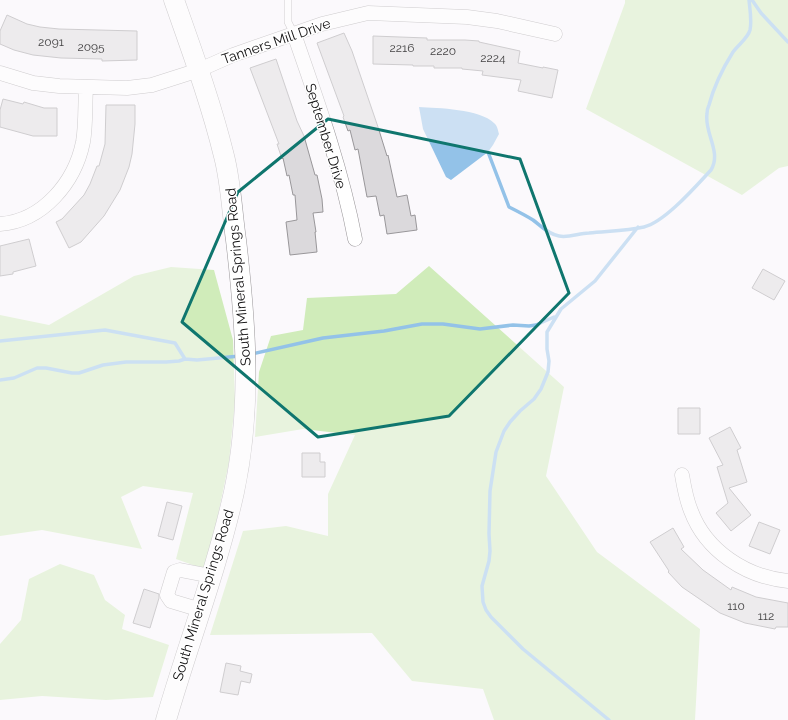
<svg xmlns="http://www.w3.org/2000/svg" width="788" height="720" font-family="Raleway,sans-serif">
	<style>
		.green { fill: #d0ecba }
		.water { fill: #93c2e8 }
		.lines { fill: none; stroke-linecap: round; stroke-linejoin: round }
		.stream { stroke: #93c2e8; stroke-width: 3.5 }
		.building { fill: #dbd9dc; stroke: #99979a }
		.lane-casing { stroke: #999699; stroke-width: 8 }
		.street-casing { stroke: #999699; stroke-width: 15 }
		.secondary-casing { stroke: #999699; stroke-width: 21 }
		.lane { stroke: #fff; stroke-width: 7 }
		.street { stroke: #fff; stroke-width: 14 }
		.secondary { stroke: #fff; stroke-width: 20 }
		.marked { fill: none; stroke: #0f766e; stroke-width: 3; stroke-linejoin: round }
		.labels { text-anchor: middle; stroke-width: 3; stroke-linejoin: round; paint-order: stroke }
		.number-label { font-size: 12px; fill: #434243 }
		.street-label { font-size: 14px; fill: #100f10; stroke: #fff }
	</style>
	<rect width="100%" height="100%" fill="#fbf9fc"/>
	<!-- green -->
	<path class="green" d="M625 0H788V166L779 168 742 195 586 109 625 3Z
		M429 266 564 387 546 476 597 552 700 629 695 720H494L483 689 412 681 372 633 210 635 243 531 286 526 328 536V494L355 435 303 429 255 437 259 372 271 336 303 330 307 298 396 294Z
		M171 267 214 270 233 340 235 401 229 462 213 539 204 569 176 559 193 493 143 486 121 497 142 549 42 530 0 536V315L49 325 134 276Z
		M60 564 94 575 105 600 125 615 122 629 169 645 153 697 106 700 42 696 0 700V644L21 620 29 579Z"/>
	<!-- water -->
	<path class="water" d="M419 107C438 108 480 109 494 123 497 125 498 130 499 134L493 145 488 152 451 180 446 177 423 129Z"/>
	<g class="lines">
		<!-- stream -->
		<path class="stream" d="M752 0 761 13 788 42
			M488 152 509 207C517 211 525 215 533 220 541 226 548 234 559 236 569 238 579 233 589 233 608 231 626 231 644 227 665 222 696 186 711 170 722 152 704 133 707 114 707 111 708 107 709 105 714 86 723 68 733 52 738 45 748 38 750 30 752 21 750 10 749 0
			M0 341 105 330 175 343 185 359
			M252 354 323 338 384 331 422 324H443L480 329 513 325 529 326 536 325 554 317
			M0 380 14 378 37 368H46L72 373H79L103 365 126 362H166L179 361 185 359 197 360 240 356
			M609 720 523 649 491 617 486 610 483 602 482 586 489 561 490 551 489 534 490 491 496 452 504 431 510 422 520 411 534 399 541 389 548 372 549 361 547 349V332L561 309 595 281 638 227"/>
	</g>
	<!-- building -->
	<path class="building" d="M7 15 27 24 40 27 59 29 137 31V60L102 61V59L61 58 33 55 14 50 0 44V31Z
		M344 33 352 51 378 127 387 156 388 155 397 197 407 195 411 216 415 215 417 230 387 234 384 215 380 216 376 196 367 197 358 149 355 150 350 130 348 131 343 117 344 116 317 43Z
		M373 36 427 38V40H465L479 41V42L520 51 518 63 543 68V67L558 70 552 98 518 91 521 80 482 75 483 71 462 69V68H434V66H413V65L373 64Z
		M276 59 297 121 304 136 315 175H317L322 199 323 212 313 213 316 232H315L317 252 290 255 286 222 297 220 295 195H293L289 175 287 176 283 158 282 159 277 144H279L250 68Z
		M3 99 23 104 24 102 44 108H57V136H33L0 127V110Z
		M106 105H135V124L132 154 129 167 120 190 104 216 81 242 69 248 56 222 62 219 84 195 90 184 97 166H99L105 144Z
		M29 239 36 266 13 272V274L0 276V246Z
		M763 269 785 281 774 300 752 288Z
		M678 408H700V434H678Z
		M730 427 741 448 737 450 747 482 729 488 751 515 731 531 716 513 728 503 717 467 723 465 709 438Z
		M302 453H320V462H325V477H302Z
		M167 502 182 506 173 540 158 536Z
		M759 522 780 530 770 554 749 546Z
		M673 528 684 547 681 549 703 570 731 590 732 587 756 597 788 603V627H776L775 629 745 623 720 613 682 587 668 572 669 571 650 542Z
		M144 589 159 594V598L150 628 133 623Z
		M226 663 241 666 240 671 252 674 250 683 241 681 238 695 220 692Z"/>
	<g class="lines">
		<!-- lane casing -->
		<g class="lane-casing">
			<path id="lane" d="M288 0V22L294 34"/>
		</g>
		<!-- street casing -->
		<g class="street-casing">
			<path id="street" d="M294 34C317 100 342 170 355 239
				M0 73 33 83 59 86 127 88 152 85 199 70 233 55 322 24 368 13 467 17 497 21 555 34
				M0 224C43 221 75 182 83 142 86 125 85 104 86 87
				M682 475C684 487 686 499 691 511 706 551 746 577 788 581
				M201 610 171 601 167 595 174 572 180 570 211 576"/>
		</g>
		<!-- secondary casing -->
		<g class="secondary-casing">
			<path id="secondary" d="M166 720C188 644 217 569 234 492 252 408 246 325 236 240 232 212 231 183 224 156 211 103 192 51 174 0"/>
		</g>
		<!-- lane -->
		<use href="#lane" class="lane"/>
		<!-- street -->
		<use href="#street" class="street"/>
		<!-- secondary -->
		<use href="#secondary" class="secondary"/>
	</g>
	<!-- marked area -->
	<path d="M0 0H788V720H0ZM328 119 520 159 569 293 449 416 318 437 182 322 238 192Z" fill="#fbf9fc" fill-opacity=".55" fill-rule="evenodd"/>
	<path class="marked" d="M328 119 520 159 569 293 449 416 318 437 182 322 238 192Z"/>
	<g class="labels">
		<!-- number labels -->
		<g class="number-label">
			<text x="51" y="46">2091</text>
			<text x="91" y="51">2095</text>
			<text x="402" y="52">2216</text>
			<text x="443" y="55">2220</text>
			<text x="493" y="62">2224</text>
			<text x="736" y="610">110</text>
			<text x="766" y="620">112</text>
		</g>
		<!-- street labels -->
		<g class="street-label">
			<text transform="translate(276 41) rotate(-19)" y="5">Tanners Mill Drive</text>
			<text transform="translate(326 136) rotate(73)" y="5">September Drive</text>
			<text transform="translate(238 277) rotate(-95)" y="5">South Mineral Springs Road</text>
			<text transform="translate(203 595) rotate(-73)" y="5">South Mineral Springs Road</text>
		</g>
	</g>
</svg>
